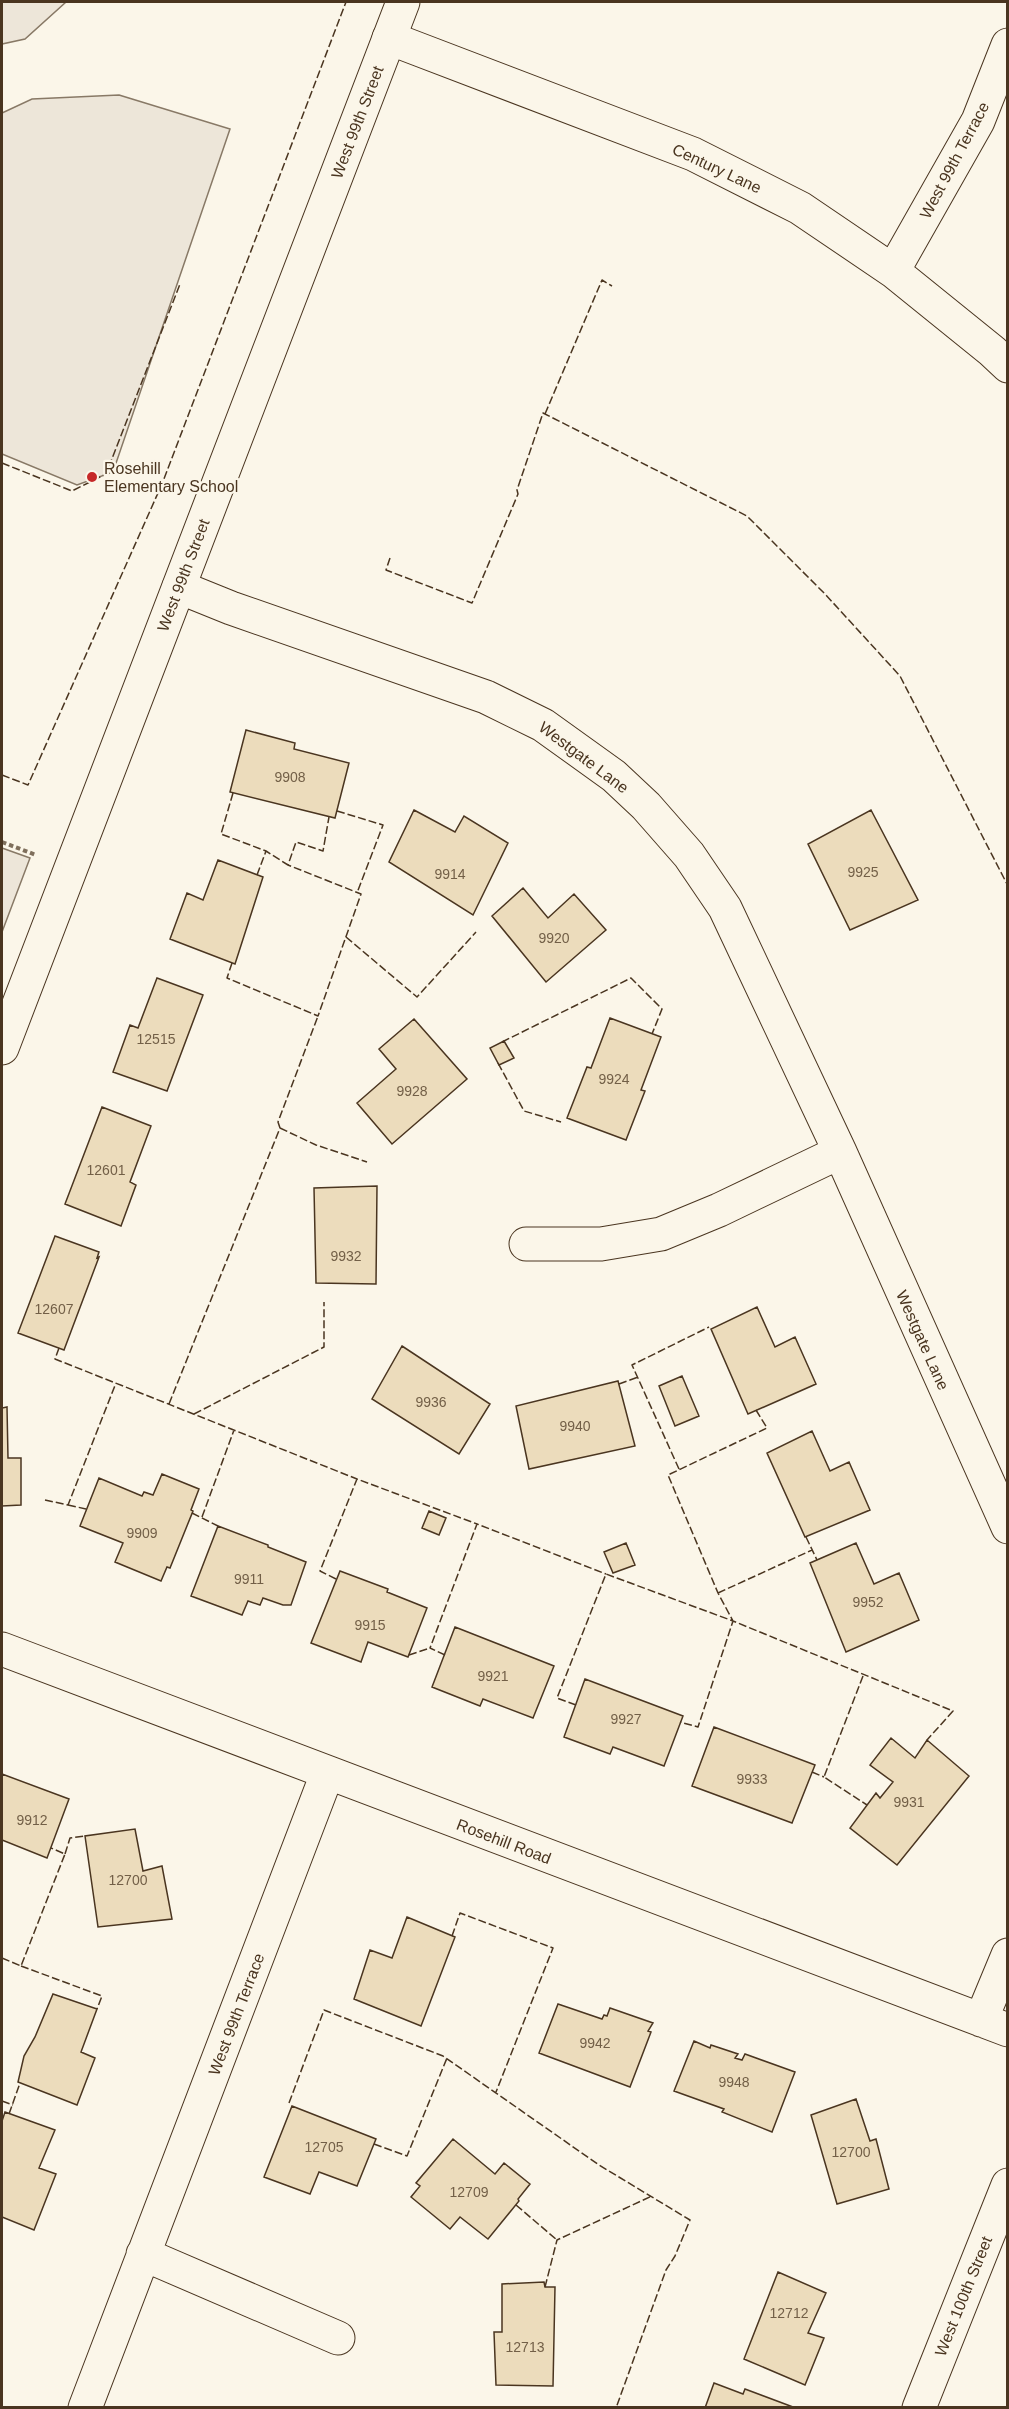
<svg xmlns="http://www.w3.org/2000/svg" width="1009" height="2409" font-family="Arial,sans-serif">
	<style>
		.green { fill: #ede6d9; stroke: #887966; stroke-width: 1.5 }
		.building { fill: #ecdcbc; stroke: #4a3520; stroke-width: 1.5 }
		.lines { fill: none; stroke-linecap: round; stroke-linejoin: round }
		.minor-casing { stroke: #4a3520; stroke-width: 35 }
		.tertiary-casing { stroke: #4a3520; stroke-width: 35 }
		.path { stroke: #7f6f5c; stroke-width: 4; stroke-dasharray: 4.5 3; stroke-linecap: butt }
		.minor { stroke: #fbf6e9; stroke-width: 33 }
		.tertiary { stroke: #fbf6e9; stroke-width: 33 }
		.fence { stroke: #4a3520; stroke-width: 1.5; stroke-dasharray: 8 3; stroke-linecap: butt }
		.poi-dot { fill: #c62828; stroke: #fbf6e9; stroke-width: 2 }
		.labels { text-anchor: middle; stroke-width: 4.5; stroke-linejoin: round; paint-order: stroke }
		.number-label { font-size: 14px; fill: #725f47 }
		.street-label { font-size: 16px; fill: #4a3520; stroke: #fbf6e9 }
		.poi-label { font-size: 16px; fill: #4a3520; stroke: #fbf6e9; text-anchor: start }
	</style>
	<rect width="100%" height="100%" fill="#fbf6e9"/>
	<!-- green -->
	<path class="green" d="M2 2H66L25 39 2 44Z
		M119 95 230 129 113 472 77 485 2 454V113L32 99Z
		M2 848 30 858 2 932Z"/>
	<!-- building -->
	<path class="building" d="M246 730 295 743 294 749 349 763 335 818 230 792Z
		M414 810 455 832 464 816 508 843 473 915 389 862Z
		M871 810 918 900 850 930 808 844Z
		M218 860 263 877 235 964 170 939 187 893 203 900Z
		M523 888 548 918 574 894 606 930 546 982 492 916Z
		M157 978 203 995 167 1091 113 1072 130 1025 138 1028Z
		M610 1018 661 1037 641 1090 645 1091 626 1140 567 1118 587 1067 591 1068Z
		M414 1019 467 1079 392 1144 357 1103 396 1069 379 1049Z
		M504 1041 514 1058 499 1065 490 1048Z
		M102 1107 151 1126 130 1182 136 1185 121 1226 65 1204Z
		M377 1186 376 1284 316 1283 314 1188Z
		M55 1236 99 1252 97 1258 99 1257 64 1350 18 1333Z
		M757 1307 775 1347 795 1337 816 1384 748 1414 711 1329Z
		M402 1346 490 1404 459 1454 372 1399Z
		M682 1376 699 1416 675 1426 659 1386Z
		M618 1381 635 1446 529 1469 516 1406Z
		M7 1407 8 1458H21V1505L2 1506V1408Z
		M812 1431 830 1471 849 1462 870 1510 805 1537 767 1453Z
		M162 1474 199 1489 191 1510 193 1511 170 1568 167 1567 161 1581 115 1562 123 1543 80 1526 99 1478 142 1496 144 1492 153 1495Z
		M429 1511 446 1518 439 1535 422 1528Z
		M218 1526 268 1545V1547L306 1562 291 1605H283L263 1598 260 1605 248 1601 242 1615 191 1596Z
		M626 1543 635 1565 613 1573 604 1552Z
		M856 1543 874 1584 899 1573 919 1620 846 1652 810 1563Z
		M340 1571 388 1589 387 1592 427 1608 408 1657 368 1642 361 1662 311 1643Z
		M455 1627 554 1666 533 1718 483 1699 480 1706 432 1687Z
		M585 1679 683 1716 664 1766 613 1747 610 1754 564 1737Z
		M714 1727 815 1765 792 1823 692 1786Z
		M891 1738 915 1758 927 1740 969 1776 897 1865 850 1828 876 1793 880 1798 893 1782 870 1765Z
		M2 1774 69 1799 47 1858 2 1840Z
		M135 1829 143 1871 162 1866 172 1919 98 1927 85 1836Z
		M407 1917 455 1937 421 2026 354 1999 370 1950 392 1958Z
		M53 1994 97 2009 81 2052 95 2058 77 2105 18 2082 24 2056 35 2037Z
		M558 2004 602 2019 604 2015 607 2016 610 2008 653 2023 648 2031 651 2032 630 2087 539 2053Z
		M694 2041 710 2048 711 2045 738 2054 735 2058 742 2060 745 2054 795 2072 772 2132 722 2112 724 2109 674 2091Z
		M856 2099 870 2141 876 2139 889 2189 837 2204 811 2115Z
		M292 2106 376 2139 357 2186 319 2172 310 2194 264 2177Z
		M5 2112 55 2130 39 2168 56 2174 34 2230 2 2217V2121Z
		M453 2139 495 2174 504 2163 530 2184 518 2199 519 2201 488 2239 460 2217 450 2229 411 2197 420 2186 416 2183Z
		M778 2272 826 2293 808 2333 824 2338 805 2385 744 2359Z
		M544 2282 545 2287H555L553 2386 496 2385 494 2332H502V2284Z
		M714 2383 743 2394 745 2389 793 2407 705 2408Z"/>
	<g class="lines">
		<!-- minor casing -->
		<g class="minor-casing">
			<path id="minor" d="M389 38 693 154 800 208 893 271 992 351 1008 366
				M893 271 978 121 1008 45
				M179 587 231 608 486 697 543 725 614 776 646 806 689 855 725 908 840 1152 1008 1527
				M526 1244H601L661 1234 719 1210 840 1152
				M2 1649 1008 2030
				M981 2020 1008 1955
				M143 2254 338 2338
				M85 2408 327 1774
				M919 2408 1008 2185"/>
		</g>
		<!-- tertiary casing -->
		<g class="tertiary-casing">
			<path id="tertiary" d="M2 1048 403 2"/>
		</g>
		<!-- path -->
		<path class="path" d="M2 842 36 855"/>
		<!-- minor -->
		<use href="#minor" class="minor"/>
		<!-- tertiary -->
		<use href="#tertiary" class="tertiary"/>
		<!-- fence -->
		<path class="fence" d="M545 414 602 280 612 286
			M2 463 72 491 106 474 180 284
			M390 558 386 570 472 603 518 494 517 490 543 413 747 516 825 594 900 676 1008 886
			M2 775 28 785 162 484 346 2
			M233 793 221 834 266 851 288 865 296 842 323 851 329 817
			M337 811 383 825 357 893
			M257 875 266 851
			M346 937 417 997 476 932
			M232 963 227 978 318 1016 361 894 288 865
			M502 1042 631 978 662 1009 652 1034
			M498 1063 524 1111 561 1122
			M280 1128 316 1145 367 1162
			M59 1348 55 1359 357 1479
			M619 1384 638 1377
			M169 1404 280 1128 278 1122 318 1016
			M756 1410 767 1428 668 1475 718 1593 733 1621 953 1711 927 1740
			M194 1414 324 1347V1302
			M679 1469 632 1365 709 1327
			M45 1500 68 1505 116 1383
			M68 1505 86 1509
			M192 1513 218 1526
			M202 1517 234 1430
			M806 1537 817 1560
			M336 1579 320 1571 357 1479 477 1524
			M718 1593 812 1550
			M409 1655 430 1648
			M445 1655 430 1648 477 1524 606 1574
			M863 1676 824 1777 867 1805
			M576 1705 557 1698 606 1574 733 1621 698 1727 680 1722
			M812 1772 824 1777
			M65 1854 70 1838 85 1836
			M452 1936 460 1913 553 1948 496 2092
			M2 1958 21 1966 65 1854 51 1848
			M21 1966 102 1996 97 2009
			M2 2101 13 2105
			M289 2103 324 2010 443 2056 599 2165 690 2220 675 2256 666 2270 616 2408
			M9 2114 20 2083
			M374 2144 407 2156 447 2058
			M516 2205 557 2240
			M545 2287 557 2240 652 2196"/>
	</g>
	<!-- markers -->
	<circle class="poi-dot" cx="92" cy="477" r="6"/>
	<g class="labels">
		<!-- number labels -->
		<g class="number-label">
			<text x="290" y="782">9908</text>
			<text x="863" y="877">9925</text>
			<text x="450" y="879">9914</text>
			<text x="554" y="943">9920</text>
			<text x="156" y="1044">12515</text>
			<text x="614" y="1084">9924</text>
			<text x="412" y="1096">9928</text>
			<text x="106" y="1175">12601</text>
			<text x="346" y="1261">9932</text>
			<text x="54" y="1314">12607</text>
			<text x="431" y="1407">9936</text>
			<text x="575" y="1431">9940</text>
			<text x="142" y="1538">9909</text>
			<text x="249" y="1584">9911</text>
			<text x="868" y="1607">9952</text>
			<text x="370" y="1630">9915</text>
			<text x="493" y="1681">9921</text>
			<text x="626" y="1724">9927</text>
			<text x="752" y="1784">9933</text>
			<text x="909" y="1807">9931</text>
			<text x="32" y="1825">9912</text>
			<text x="128" y="1885">12700</text>
			<text x="595" y="2048">9942</text>
			<text x="734" y="2087">9948</text>
			<text x="324" y="2152">12705</text>
			<text x="851" y="2157">12700</text>
			<text x="469" y="2197">12709</text>
			<text x="789" y="2318">12712</text>
			<text x="525" y="2352">12713</text>
		</g>
		<!-- street labels -->
		<g class="street-label">
			<text transform="translate(357 122) rotate(-69)" y="6">West 99th Street</text>
			<text transform="translate(954 160) rotate(-62)" y="6">West 99th Terrace</text>
			<text transform="translate(717 168) rotate(25)" y="6">Century Lane</text>
			<text transform="translate(183 575) rotate(-69)" y="6">West 99th Street</text>
			<text transform="translate(584 757) rotate(37)" y="6">Westgate Lane</text>
			<text transform="translate(923 1340) rotate(66)" y="6">Westgate Lane</text>
			<text transform="translate(504 1841) rotate(21)" y="6">Rosehill Road</text>
			<text transform="translate(236 2014) rotate(-69)" y="6">West 99th Terrace</text>
			<text transform="translate(963 2296) rotate(-68)" y="6">West 100th Street</text>
		</g>
		<!-- poi labels -->
		<g class="poi-label">
			<text x="104" y="474">Rosehill<tspan x="104" dy="18">Elementary School</tspan></text>
		</g>
	</g>
	<!-- border -->
	<rect width="1009" height="2409" fill="none" stroke="#4a3520" stroke-width="6"/>
</svg>
